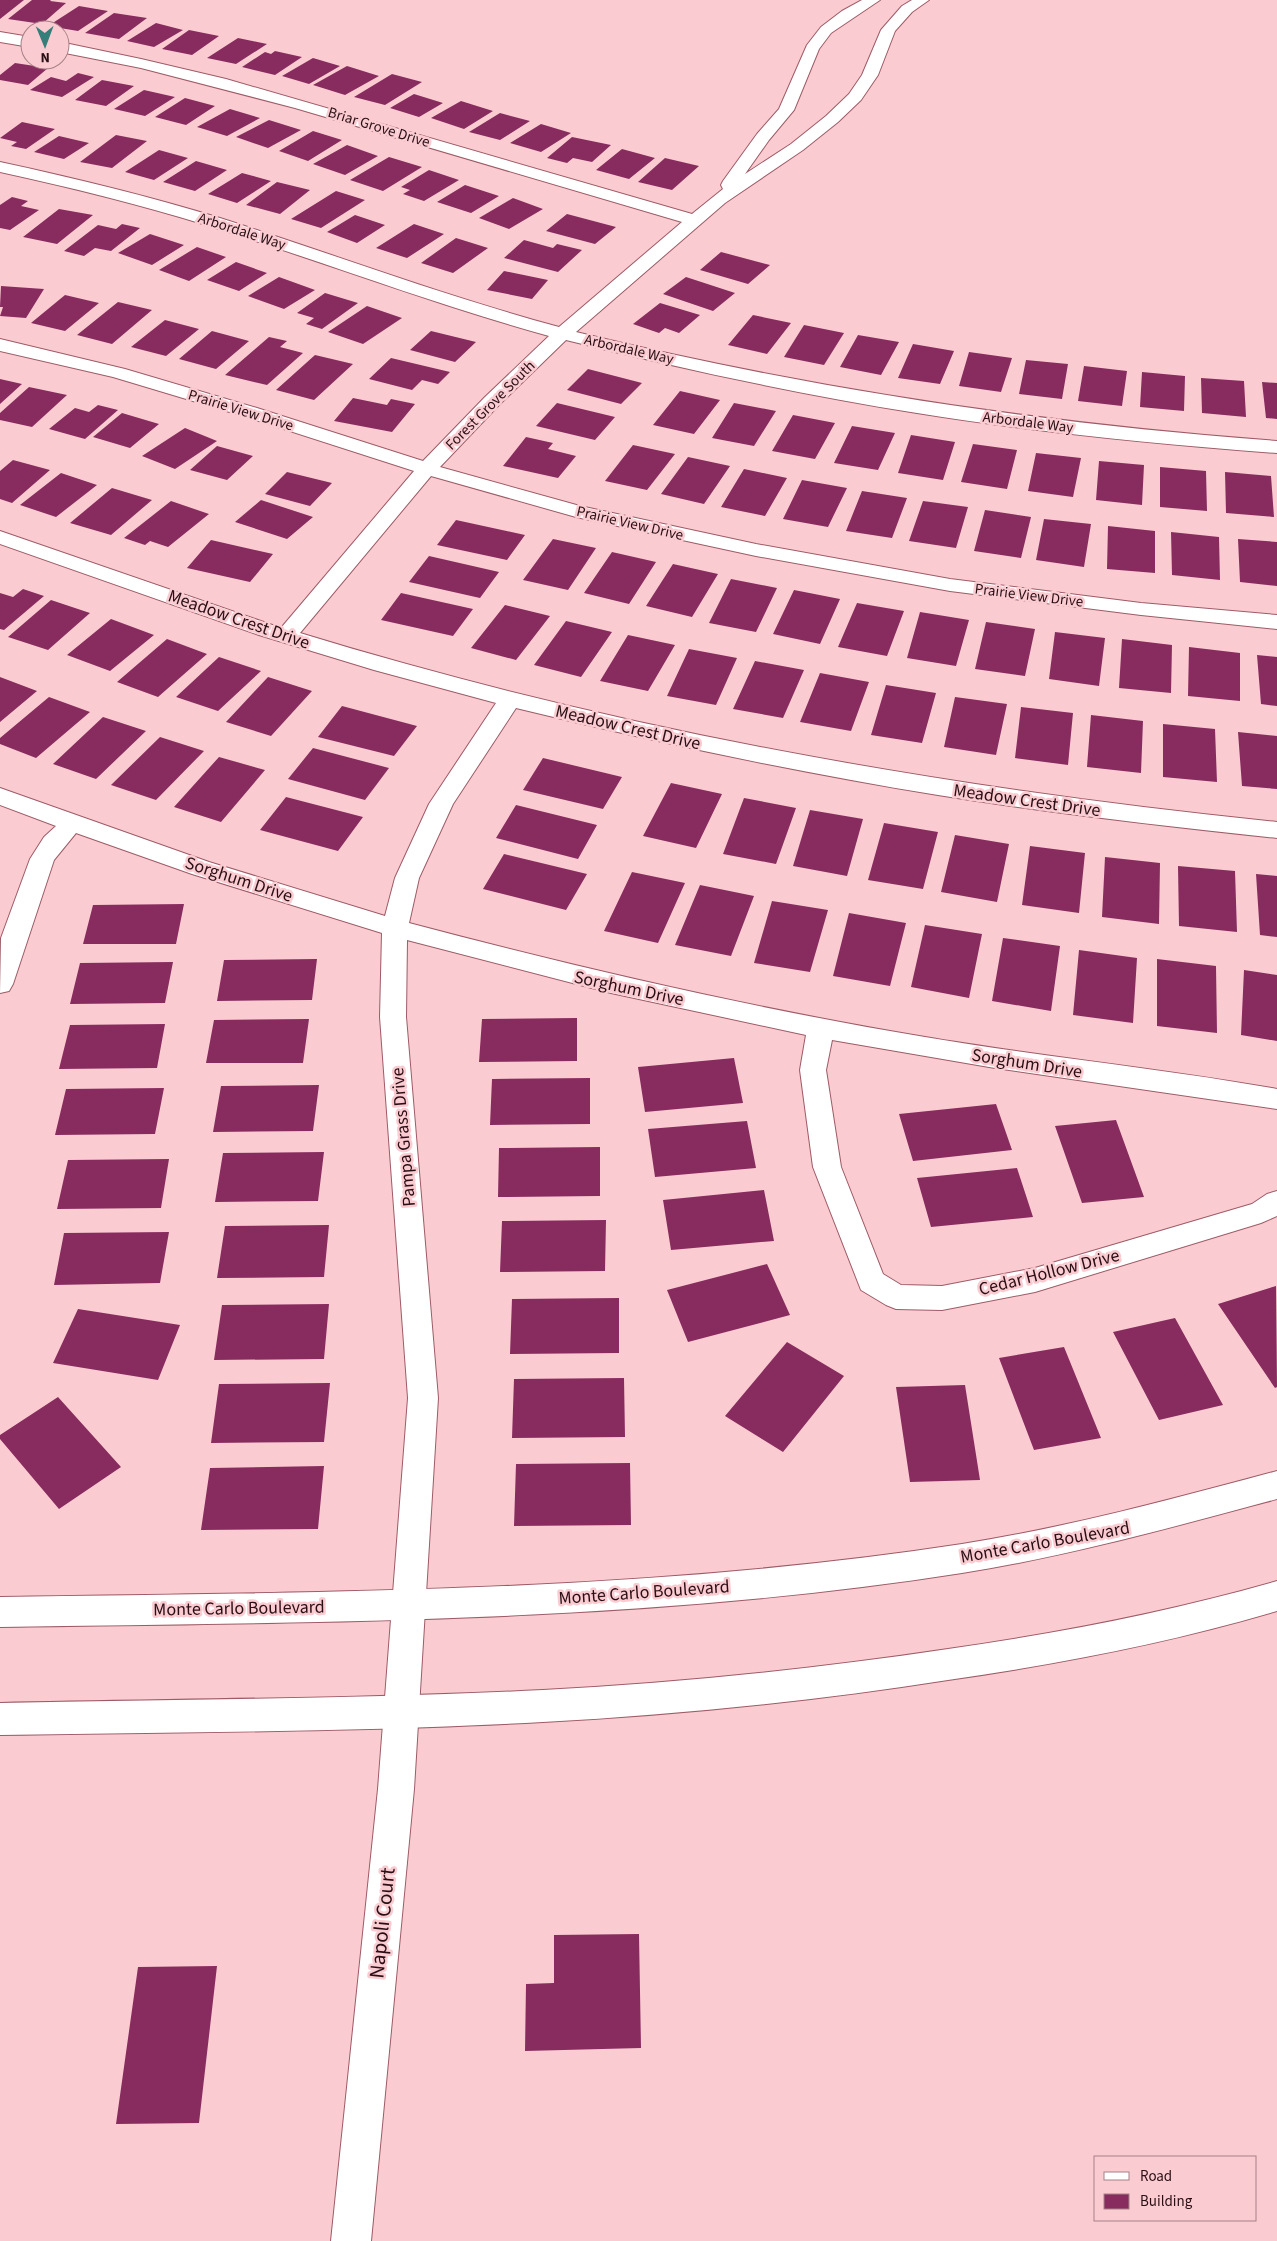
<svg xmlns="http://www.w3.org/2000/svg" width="1277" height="2241" font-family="'Source Sans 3',sans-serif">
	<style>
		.building { fill: #882c5f }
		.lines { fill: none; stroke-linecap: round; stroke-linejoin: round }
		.street-casing { stroke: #9d5b66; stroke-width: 2 }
		.secondary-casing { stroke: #9d5b66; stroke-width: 2 }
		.street { fill: #fff; fill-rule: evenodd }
		.secondary { fill: #fff; fill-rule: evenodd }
		.labels { text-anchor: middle; stroke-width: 5; stroke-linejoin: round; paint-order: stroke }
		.far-street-label { font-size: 15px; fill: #290f14; stroke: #faccd2 }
		.street-label { font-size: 18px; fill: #290f14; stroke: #faccd2 }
		.near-street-label { font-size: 21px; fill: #290f14; stroke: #faccd2 }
	</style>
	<rect width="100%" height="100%" fill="#faccd2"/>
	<!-- building -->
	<path class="building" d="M0 0H24L0 19Z
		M32 0H51L50 1 66 3 42 24 8 19Z
		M79 6 108 11 78 31 48 26Z
		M114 13 147 18 119 39 85 33Z
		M156 23 183 30 154 47 127 41Z
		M189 30 219 36 192 55 162 49Z
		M238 38 267 44 236 64 207 58Z
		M275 51 302 57 275 75 242 67 265 52 271 54Z
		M313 58 340 66 309 84 282 76Z
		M15 63 48 68 28 85 0 80V75Z
		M347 66 379 76 345 95 313 85Z
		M78 73 94 77 62 97 30 90 51 77 66 81Z
		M392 74 422 82 385 105 354 97Z
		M102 80 134 86 106 106 75 100Z
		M144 90 175 97 145 116 114 109Z
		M414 94 443 103 419 117 390 108Z
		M185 98 215 106 186 125 155 117Z
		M461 101 493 111 464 129 431 118Z
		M230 109 260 118 227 136 197 127Z
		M500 113 530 121 500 140 469 132Z
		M269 120 301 130 268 148 236 137Z
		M22 122 55 129 26 149 11 146 17 142 0 138Z
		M541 124 571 133 541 152 510 143Z
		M313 131 342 140 308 161 279 151Z
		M116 135 147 141 112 168 80 162Z
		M59 136 89 143 64 159 34 152Z
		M572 137 611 145 592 162 573 158 567 163 547 158Z
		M347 145 378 156 345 175 313 164Z
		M622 149 655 158 629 179 596 170Z
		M159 150 188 158 154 180 125 172Z
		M389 157 422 167 383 191 350 180Z
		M665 158 699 166 672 190 638 182Z
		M196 161 227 170 195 191 163 182Z
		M429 170 459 180 424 201 403 194 410 190 401 187Z
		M242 173 271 181 237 203 208 194Z
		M277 182 310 190 280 214 246 205Z
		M465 185 499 196 471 213 437 202Z
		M336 191 365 200 321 228 291 219Z
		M12 197 28 201 21 206 39 210 10 230 0 228V205Z
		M513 198 543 209 509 229 479 218Z
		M59 209 93 215 57 244 23 237Z
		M567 214 616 227 595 244 546 231Z
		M355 215 385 225 357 243 327 232Z
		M122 224 140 228 111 251 95 248 84 256 64 251 98 225 116 229Z
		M414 224 444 234 407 258 376 248Z
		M150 234 184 245 152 265 118 253Z
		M456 238 488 248 453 273 421 263Z
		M524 240 553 248 557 244 582 250 558 272 504 258Z
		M197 247 226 257 189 281 159 270Z
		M721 252 770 265 748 284 700 270Z
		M236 262 267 273 239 291 207 280Z
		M504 271 548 280 532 299 487 290Z
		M279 277 315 290 284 309 248 296Z
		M686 277 735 293 713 311 663 294Z
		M1 286 44 289 26 318 0 316 3 307H0Z
		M325 293 358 303 322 329 306 324 314 318 297 313Z
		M65 295 99 303 65 331 31 323Z
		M118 302 152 310 112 344 77 335Z
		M660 303 700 315 679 333 665 328 659 333 633 324Z
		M367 306 402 318 363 344 328 332Z
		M753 315 791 323 767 354 728 345Z
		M165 320 199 329 166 356 131 347Z
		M804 325 844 333 824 365 784 357Z
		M212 331 249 341 216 369 179 359Z
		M431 331 476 342 455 362 410 350Z
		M858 335 899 342 881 375 840 367Z
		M269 337 287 341 280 347 303 353 267 385 225 375Z
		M913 344 954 351 940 384 898 378Z
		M969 352 1012 358 1001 392 959 386Z
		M315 355 353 364 314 400 276 390Z
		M391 358 450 372 438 384 422 380 412 390 369 379Z
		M1026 360 1068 364 1062 399 1019 394Z
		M1084 366 1127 371 1122 406 1078 401Z
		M588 369 642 383 621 404 567 390Z
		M1142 372 1185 376 1184 411 1140 407Z
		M1201 378 1244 381 1246 417 1202 413Z
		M0 379 22 384 0 404Z
		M1262 382 1277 383V419L1266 418Z
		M29 387 67 395 32 427 0 420V413Z
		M680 391 720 400 694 434 653 425Z
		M353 398 387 405 391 399 415 404 392 432 334 421Z
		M557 403 615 417 595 440 536 426Z
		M734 403 776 411 754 446 712 438Z
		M98 405 118 410 85 439 49 429 75 408 89 412Z
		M122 413 159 424 130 448 93 437Z
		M793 415 835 423 815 459 772 451Z
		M852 426 895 433 878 470 834 463Z
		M185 428 217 441 175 469 142 456Z
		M911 435 955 442 943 480 898 473Z
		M526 437 553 443 548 449 576 456 558 478 503 466Z
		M973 444 1017 450 1007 489 961 482Z
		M633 445 675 454 647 490 605 481Z
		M217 446 253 456 227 480 190 470Z
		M1036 453 1081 458 1073 497 1028 491Z
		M688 457 730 466 704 504 661 494Z
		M13 460 50 470 12 503 0 499V471Z
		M1099 461 1144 465 1142 505 1096 500Z
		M1160 467 1206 471 1207 511 1160 507Z
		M744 469 787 478 765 516 721 507Z
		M287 472 332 483 310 506 265 494Z
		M1225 472 1271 476 1274 517 1226 513Z
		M61 473 97 485 56 517 20 505Z
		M802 480 847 488 828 527 783 519Z
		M112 488 152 500 111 535 70 523Z
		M862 491 907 498 892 538 846 531Z
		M261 500 313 517 287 539 235 522Z
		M171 501 209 514 168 547 150 541 145 545 124 538Z
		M923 501 968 507 956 548 909 541Z
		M985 510 1031 517 1021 558 974 551Z
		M1044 519 1091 524 1084 567 1036 560Z
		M456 520 525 535 507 560 437 545Z
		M1108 526 1155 531V573L1107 569Z
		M1171 532 1219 537 1220 580 1172 575Z
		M553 539 596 548 568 590 523 580Z
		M1238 539 1277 542V586L1240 582Z
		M211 540 273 554 250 582 187 568Z
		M612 552 656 562 629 604 584 593Z
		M429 556 499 572 480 598 409 582Z
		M673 564 718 574 692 617 646 606Z
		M731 579 777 588 756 632 709 623Z
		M23 589 44 596 4 630 0 629V593L13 597Z
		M794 590 840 599 820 644 773 634Z
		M401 593 473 609 453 636 381 620Z
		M51 600 90 613 48 650 8 637Z
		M857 603 904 611 887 656 838 647Z
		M505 605 550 616 516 660 471 648Z
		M920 612 969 620 956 666 907 658Z
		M111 619 154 635 110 671 67 655Z
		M566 621 612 632 581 677 534 665Z
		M986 622 1035 629 1025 676 975 669Z
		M1055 632 1105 638 1099 686 1049 679Z
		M628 635 675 645 648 691 600 681Z
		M167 639 207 654 158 697 117 682Z
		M1122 639 1172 645 1171 693 1119 688Z
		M1189 647 1240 653V701L1188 696Z
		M689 649 737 658 716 705 667 696Z
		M1257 655 1277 657V706L1261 704Z
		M219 657 261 671 218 711 176 697Z
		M755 661 804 670 783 718 733 709Z
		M820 673 869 682 851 731 800 722Z
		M0 677 37 691 0 722Z
		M268 677 312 691 271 736 226 722Z
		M886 685 936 693 922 743 871 735Z
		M49 697 90 712 36 758 0 744V738Z
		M955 697 1007 704 996 755 944 747Z
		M342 706 417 726 394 756 318 737Z
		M1021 707 1073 713 1068 765 1015 758Z
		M1091 715 1143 721 1141 773 1087 767Z
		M103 717 146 731 96 779 53 764Z
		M1163 724 1215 729 1217 782 1163 777Z
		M1238 732 1277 736V789L1242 786Z
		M160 737 204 751 156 800 111 785Z
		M313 748 389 768 365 800 288 779Z
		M219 757 265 770 221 822 174 807Z
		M543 758 622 777 603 809 523 790Z
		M671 783 722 794 696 848 643 836Z
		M286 797 363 817 338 851 260 830Z
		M744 798 796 808 776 864 723 854Z
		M516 805 597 825 578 859 496 838Z
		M810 810 863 819 847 876 793 866Z
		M884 823 938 832 923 889 868 880Z
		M955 835 1009 844 997 902 941 892Z
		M1030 846 1085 853 1079 913 1022 905Z
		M504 854 587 874 566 910 483 889Z
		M1105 857 1160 863 1159 924 1102 917Z
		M1178 866 1235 871 1237 932 1179 926Z
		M632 872 685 883 658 943 604 931Z
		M1256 874 1277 876V937L1260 935Z
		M700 885 754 896 731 956 675 945Z
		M772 901 828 910 810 972 754 963Z
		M184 904 176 944H83L93 905Z
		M849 913 906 923 890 986 833 976Z
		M925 925 982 934 969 998 911 987Z
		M1003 938 1060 946 1051 1011 992 1001Z
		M1079 950 1137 958 1133 1023 1073 1015Z
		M317 959 312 1000 217 1001 224 960Z
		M1157 959 1216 966 1217 1033 1157 1026Z
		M173 962 165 1003 70 1004 80 963Z
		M1244 970 1277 975V1041L1241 1035Z
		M577 1018V1061L479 1062 482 1019Z
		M309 1019 303 1063H206L214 1020Z
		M165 1024 157 1068 59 1069 70 1025Z
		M734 1058 743 1103 645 1112 638 1067Z
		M590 1078V1124L490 1125 492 1079Z
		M319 1085 313 1131 213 1132 221 1086Z
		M164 1088 155 1134 55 1135 66 1089Z
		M996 1104 1012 1150 913 1161 899 1114Z
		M1116 1120 1144 1197 1082 1203 1055 1126Z
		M747 1121 756 1168 655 1177 648 1129Z
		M600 1147V1196L498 1197 499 1148Z
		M324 1152 318 1201 215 1202 223 1153Z
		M169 1159 161 1208 57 1209 68 1160Z
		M1017 1168 1033 1217 931 1227 917 1178Z
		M764 1190 774 1241 671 1250 663 1200Z
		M606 1220 605 1271 500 1272 502 1221Z
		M329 1225 324 1277 217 1278 225 1226Z
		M169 1232 160 1283 54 1285 64 1233Z
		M767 1264 790 1315 688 1342 667 1290Z
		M1276 1286 1277 1387 1275 1388 1218 1304Z
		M619 1298V1353L510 1354 512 1299Z
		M329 1304 324 1359 214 1360 222 1305Z
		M78 1309 180 1325 158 1380 53 1363Z
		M1175 1318 1223 1405 1159 1420 1113 1332Z
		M787 1342 844 1376 783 1452 725 1416Z
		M1064 1347 1101 1438 1034 1450 999 1358Z
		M624 1378 625 1437 512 1438 514 1379Z
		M330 1383 324 1442 211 1443 219 1384Z
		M965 1385 980 1480 910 1482 896 1387Z
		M58 1397 121 1467 59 1509 0 1439V1435Z
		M630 1463 631 1525 514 1526 516 1464Z
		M324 1466 318 1529 201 1530 210 1468Z
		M639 1934 641 2048 525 2051 526 1984 554 1983V1935Z
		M217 1966 199 2123 116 2124 138 1967Z"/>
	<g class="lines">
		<!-- street casing -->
		<g class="street-casing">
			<path id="street" d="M862 0H880L831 33 819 49 794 110 769 140 745 174 791 144 826 116 849 94 862 75 881 30 902 6 912 0H929L912 12 895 31 878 75 861 100 838 122 803 150 725 203 576 332C810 389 1037 423 1277 441V453C1156 444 1036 432 917 413 799 394 682 369 566 340L499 405 440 467 580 506 756 544 950 579 1141 603 1277 615V629L1141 615 950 591 756 556 576 517 431 476 300 633C620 731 945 788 1277 822V838C1164 826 1050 813 938 795 796 772 655 742 516 708L453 804 419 878 409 923C579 968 751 1008 925 1037 1042 1057 1160 1068 1277 1089V1109L995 1068 832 1040 826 1070 841 1167 883 1274 901 1285 942 1286 1035 1268 1252 1204 1267 1194 1277 1191V1216L1261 1223 1035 1292 942 1310 896 1309 886 1305 861 1290 813 1167 800 1070 806 1035 611 993 407 940 406 1017 438 1398 414 1789 371 2241H331L378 1789 408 1398 380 1017 382 933 192 874 76 833 54 860 13 984 9 991 0 993 1 938 30 859 44 837 56 826 0 805V788L209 862 385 916 395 878 429 804 496 703 374 670 259 635 0 544V531L281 628 414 471 243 416 113 377 0 351V339L125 369 257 408 423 461 485 397 549 336C433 304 321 261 206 225 138 204 69 187 0 172V162C74 178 148 196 220 218 333 254 444 296 559 327L682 222 295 108 141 68 60 52V42L141 59 226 79 692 214 723 189 721 185 723 181 757 134 779 109 807 45 821 27 842 11Z
				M0 32 30 37V47L0 42Z"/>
		</g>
		<!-- secondary casing -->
		<g class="secondary-casing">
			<path id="secondary" d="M1277 1471V1499C1173 1527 1069 1556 962 1573 644 1623 321 1622 0 1627V1597C321 1592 644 1593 962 1544 1069 1527 1173 1499 1277 1471Z
				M1277 1581V1611C1169 1643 1059 1664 948 1680 814 1701 679 1715 543 1722 362 1732 181 1732 0 1735V1703C181 1699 362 1699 543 1690 678 1683 814 1669 948 1649 1059 1633 1169 1612 1277 1581Z"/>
		</g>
		<!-- street -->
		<use href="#street" class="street"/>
		<!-- secondary -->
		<use href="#secondary" class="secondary"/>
	</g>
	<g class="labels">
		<!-- far-street labels -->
		<g class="far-street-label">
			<text transform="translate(379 127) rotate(17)" y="5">Briar Grove Drive</text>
			<text transform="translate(242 231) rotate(18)" y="5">Arbordale Way</text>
			<text transform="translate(629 349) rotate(13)" y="5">Arbordale Way</text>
			<text transform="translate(490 405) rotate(-45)" y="5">Forest Grove South</text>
			<text transform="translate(241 410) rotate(17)" y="5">Prairie View Drive</text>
			<text transform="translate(1028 422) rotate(7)" y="5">Arbordale Way</text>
			<text transform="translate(630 523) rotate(13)" y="5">Prairie View Drive</text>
			<text transform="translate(1029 595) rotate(7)" y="5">Prairie View Drive</text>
		</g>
		<!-- street labels -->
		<g class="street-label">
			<text transform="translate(239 619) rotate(19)" y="6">Meadow Crest Drive</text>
			<text transform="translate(628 727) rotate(13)" y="6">Meadow Crest Drive</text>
			<text transform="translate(1027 800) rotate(8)" y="6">Meadow Crest Drive</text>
			<text transform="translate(239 879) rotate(18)" y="6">Sorghum Drive</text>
			<text transform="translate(629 988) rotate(12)" y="6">Sorghum Drive</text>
			<text transform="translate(1027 1063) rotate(9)" y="6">Sorghum Drive</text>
			<text transform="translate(403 1137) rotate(-95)" y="6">Pampa Grass Drive</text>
			<text transform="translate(1049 1272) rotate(-14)" y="6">Cedar Hollow Drive</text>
			<text transform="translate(1045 1542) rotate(-10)" y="6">Monte Carlo Boulevard</text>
			<text transform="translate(644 1592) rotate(-4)" y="6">Monte Carlo Boulevard</text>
			<text transform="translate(239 1608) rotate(-1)" y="6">Monte Carlo Boulevard</text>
		</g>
		<!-- near-street labels -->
		<g class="near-street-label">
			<text transform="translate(382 1923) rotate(-84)" y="7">Napoli Court</text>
		</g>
	</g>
	<!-- legend -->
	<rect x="1094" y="2156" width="162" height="65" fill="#faccd2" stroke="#a68086"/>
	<rect x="1104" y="2172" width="25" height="8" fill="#ffffff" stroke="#a68086"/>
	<text x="1140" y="2181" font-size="15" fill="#290f14">Road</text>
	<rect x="1104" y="2194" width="25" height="15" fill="#882c5f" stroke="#a68086"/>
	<text x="1140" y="2206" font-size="15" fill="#290f14">Building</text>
	<!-- north arrow -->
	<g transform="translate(45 45) rotate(179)"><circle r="24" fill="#faccd2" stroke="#a68086"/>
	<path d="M0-4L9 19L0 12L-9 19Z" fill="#367e7a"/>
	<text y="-8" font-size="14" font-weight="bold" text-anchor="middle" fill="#290f14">N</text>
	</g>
</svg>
